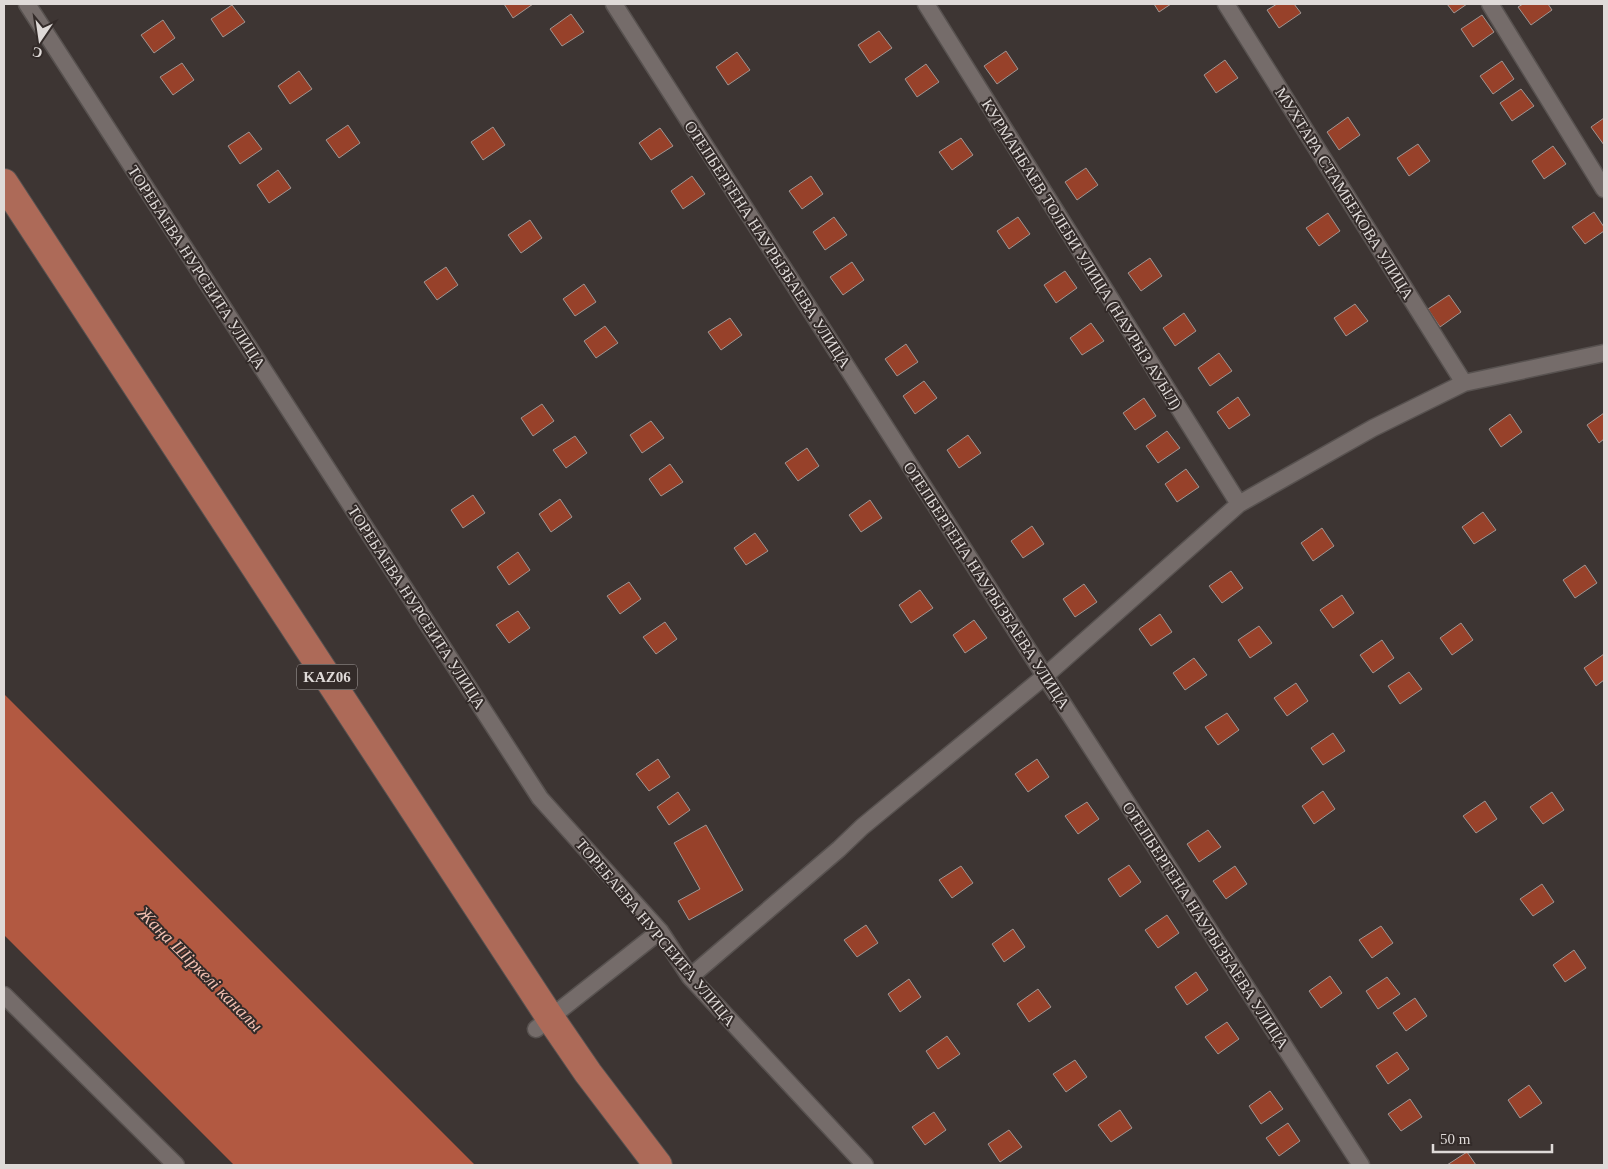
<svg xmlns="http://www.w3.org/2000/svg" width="1608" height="1169" font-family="Georgia,serif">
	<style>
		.water { fill: #b25941 }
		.building { fill: #97412a; stroke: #9f9592 }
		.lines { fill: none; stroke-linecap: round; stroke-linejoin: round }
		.minor-casing { stroke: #585250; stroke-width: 19 }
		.trunk-casing { stroke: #585250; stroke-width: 30 }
		.minor { stroke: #756c6a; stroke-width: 16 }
		.trunk { stroke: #ad6a58; stroke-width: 28 }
		.labels { text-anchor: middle; stroke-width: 4; stroke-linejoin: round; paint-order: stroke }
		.shield { fill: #332b29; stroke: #aba6a4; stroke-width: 1 }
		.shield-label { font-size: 15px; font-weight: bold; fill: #dfdad8 }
		.street-label { font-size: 16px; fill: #dfdad8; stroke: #332b29 }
		.water-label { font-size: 18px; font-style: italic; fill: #f2c0b2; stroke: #332b29 }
	</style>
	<rect width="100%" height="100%" fill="#3d3533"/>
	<!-- water -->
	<path class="water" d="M4 694 475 1165H234L4 935Z"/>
	<!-- building -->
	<path class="building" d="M504 4H533L513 18Z
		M1154 4H1171L1159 12Z
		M1277 4H1294L1301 13 1279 28 1267 10Z
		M1447 4H1467L1454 13Z
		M1523 4H1548L1552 10 1531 25 1518 7Z
		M232 5 245 22 223 37 211 19Z
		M571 14 584 32 562 46 550 29Z
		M1482 15 1494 32 1473 47 1461 29Z
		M163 20 175 38 154 53 141 35Z
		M879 31 892 48 870 63 858 45Z
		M1006 51 1018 69 997 84 984 66Z
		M737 52 750 70 728 85 716 67Z
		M1225 60 1238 78 1216 93 1204 75Z
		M1502 61 1514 79 1493 94 1480 76Z
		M182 63 194 80 173 95 160 77Z
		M926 64 939 82 917 97 905 79Z
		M299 71 312 89 290 104 278 86Z
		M1521 89 1534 106 1512 121 1500 103Z
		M1348 117 1360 135 1339 150 1327 132Z
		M1604 118V145L1591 127Z
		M348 125 360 143 339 158 326 140Z
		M493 127 505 145 483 160 471 142Z
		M660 128 673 146 651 160 639 143Z
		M249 132 262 149 240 164 228 146Z
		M961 138 973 155 952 170 939 152Z
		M1418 144 1430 161 1409 176 1397 158Z
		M1553 146 1566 164 1544 179 1532 161Z
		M1086 168 1098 185 1077 200 1065 182Z
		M278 170 291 188 269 203 257 185Z
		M692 176 705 194 683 209 671 191Z
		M811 176 823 194 802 209 789 191Z
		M1594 212 1604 227V231L1585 244 1572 227Z
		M1328 213 1340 231 1319 246 1306 228Z
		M834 217 847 235 825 250 813 232Z
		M1018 217 1030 234 1009 249 997 231Z
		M530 220 542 238 521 253 508 235Z
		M1150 258 1162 276 1141 291 1128 273Z
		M852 262 864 280 843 295 830 277Z
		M446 267 458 285 437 300 424 282Z
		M1065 271 1077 288 1056 303 1044 285Z
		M584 284 596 302 575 316 563 299Z
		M1449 295 1461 312 1440 327 1428 309Z
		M1355 304 1368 321 1346 336 1334 318Z
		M1184 313 1196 331 1175 346 1163 328Z
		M730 318 742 335 721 350 708 332Z
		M1091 323 1104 341 1082 355 1070 338Z
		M605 326 618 343 596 358 584 341Z
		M906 344 918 362 897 376 885 359Z
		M1219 353 1232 371 1210 386 1198 368Z
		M924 381 937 398 915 414 903 396Z
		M1238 397 1250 415 1229 429 1217 412Z
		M1144 398 1156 416 1135 430 1123 413Z
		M542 404 554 421 533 436 521 418Z
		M1604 413V439L1599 443 1587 425Z
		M1510 414 1522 432 1501 447 1489 429Z
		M651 421 664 438 642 453 630 435Z
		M1167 431 1180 448 1158 463 1146 446Z
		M968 435 981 453 959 468 947 450Z
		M575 436 587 453 566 468 553 450Z
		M807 448 819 466 798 481 785 463Z
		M670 464 683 482 661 496 649 479Z
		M1186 469 1199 487 1177 502 1165 484Z
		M473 495 485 513 463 528 451 510Z
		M560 499 572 517 551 532 539 514Z
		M870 500 882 518 861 532 849 515Z
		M1483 512 1496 530 1474 544 1462 527Z
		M1032 526 1044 544 1023 558 1011 541Z
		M1322 528 1334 546 1313 561 1301 543Z
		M755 533 768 551 746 565 734 548Z
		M518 552 530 570 509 585 497 567Z
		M1585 565 1597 583 1575 598 1563 580Z
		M1231 571 1243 588 1222 603 1209 586Z
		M629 582 641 599 620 614 607 596Z
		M1084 584 1097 602 1075 617 1063 599Z
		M920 590 933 608 911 623 899 605Z
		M1342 595 1354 613 1333 628 1320 610Z
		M518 611 530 628 509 643 496 625Z
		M1160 614 1172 632 1151 646 1139 629Z
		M974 620 987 638 965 653 953 635Z
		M665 622 677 639 656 654 643 637Z
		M1461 623 1473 640 1452 655 1440 638Z
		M1259 626 1272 643 1250 658 1238 640Z
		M1382 640 1394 658 1373 673 1360 655Z
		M1604 654V680L1596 686 1584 668Z
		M1194 658 1207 675 1185 690 1173 673Z
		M1409 672 1422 689 1400 704 1388 686Z
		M1296 683 1308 701 1287 716 1274 698Z
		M1227 713 1239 730 1218 745 1205 727Z
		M1333 733 1345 751 1323 765 1311 748Z
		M658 759 670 777 649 791 636 774Z
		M1037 759 1049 777 1028 792 1015 774Z
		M1323 791 1335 809 1314 824 1302 806Z
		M678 792 690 810 669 825 657 807Z
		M1552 792 1564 810 1543 824 1530 807Z
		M1485 801 1497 819 1476 833 1463 816Z
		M1087 802 1099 819 1078 834 1065 816Z
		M706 825 743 890 689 920 678 901 700 889 674 843Z
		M1208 830 1221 847 1199 862 1187 844Z
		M1129 865 1141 882 1120 897 1108 879Z
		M961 866 973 883 952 898 939 880Z
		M1235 866 1247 884 1226 899 1213 881Z
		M1542 884 1554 902 1533 916 1520 899Z
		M1167 915 1179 933 1158 948 1145 930Z
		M866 925 878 943 857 957 844 940Z
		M1381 926 1393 943 1372 958 1359 940Z
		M1013 929 1025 947 1004 962 992 944Z
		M1574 950 1586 968 1565 982 1553 965Z
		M1196 972 1208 990 1187 1005 1175 987Z
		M1330 976 1342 993 1321 1008 1309 991Z
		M1387 977 1400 994 1378 1009 1366 991Z
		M909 979 921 997 900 1012 888 994Z
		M1038 989 1051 1007 1029 1022 1017 1004Z
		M1415 998 1427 1016 1406 1031 1393 1013Z
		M1227 1022 1239 1039 1218 1054 1205 1037Z
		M947 1036 960 1054 938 1069 926 1051Z
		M1397 1052 1409 1069 1388 1084 1376 1066Z
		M1075 1060 1087 1077 1066 1092 1053 1074Z
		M1529 1085 1542 1103 1520 1118 1508 1100Z
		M1270 1091 1283 1109 1261 1124 1249 1106Z
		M1410 1099 1422 1117 1401 1131 1388 1114Z
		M1120 1110 1132 1128 1111 1142 1098 1125Z
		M934 1112 946 1130 925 1145 912 1127Z
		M1288 1123 1300 1141 1279 1156 1266 1138Z
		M1009 1130 1022 1147 1000 1162 988 1144Z
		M1467 1152 1476 1165H1447Z"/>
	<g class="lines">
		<!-- minor casing -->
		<g class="minor-casing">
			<path id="minor" d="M27 4 540 798 660 931 690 977 865 1165
				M614 4 1045 676 1361 1165
				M926 4 1239 504
				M1226 4 1464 383
				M1490 4 1604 189
				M690 977 839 849 862 827 1045 676 1239 504 1373 428 1464 383 1604 353
				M4 995 176 1165
				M536 1029 660 931"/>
		</g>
		<!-- trunk casing -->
		<g class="trunk-casing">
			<path id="trunk" d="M4 183 551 1019 588 1073 658 1165"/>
		</g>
		<!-- minor -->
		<use href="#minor" class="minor"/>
		<!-- trunk -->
		<use href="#trunk" class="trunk"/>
	</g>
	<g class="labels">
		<!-- shield labels -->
		<rect class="shield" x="297" y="664.5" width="60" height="25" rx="4"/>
		<g class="shield-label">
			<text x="327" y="682">KАZ06</text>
		</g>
		<!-- street labels -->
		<g class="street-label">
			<text transform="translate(1345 193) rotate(58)" y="6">МУХТАРА СТАМБЕКОВА УЛИЦА</text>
			<text transform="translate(768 244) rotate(57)" y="6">ОТЕПБЕРГЕНА НАУРЫЗБАЕВА УЛИЦА</text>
			<text transform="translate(1082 254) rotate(58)" y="6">КУРМАНБАЕВ ТОЛЕБИ УЛИЦА (НАУРЫЗ АУЫЛ)</text>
			<text transform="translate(197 267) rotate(57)" y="6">ТОРЕБАЕВА НУРСЕИТА УЛИЦА</text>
			<text transform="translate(987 585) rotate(57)" y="6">ОТЕПБЕРГЕНА НАУРЫЗБАЕВА УЛИЦА</text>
			<text transform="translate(417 607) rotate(57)" y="6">ТОРЕБАЕВА НУРСЕИТА УЛИЦА</text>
			<text transform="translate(1206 925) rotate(57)" y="6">ОТЕПБЕРГЕНА НАУРЫЗБАЕВА УЛИЦА</text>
			<text transform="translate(656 932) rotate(50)" y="6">ТОРЕБАЕВА НУРСЕИТА УЛИЦА</text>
		</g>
		<!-- water labels -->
		<g class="water-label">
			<text transform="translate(200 969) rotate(45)" y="6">Жаңа Шіркелі каналы</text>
		</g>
	</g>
	<!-- border -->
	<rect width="1608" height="1169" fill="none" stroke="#dfdad8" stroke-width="10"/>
	<!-- north arrow -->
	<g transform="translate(40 40) rotate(193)" stroke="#332b29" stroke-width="4" paint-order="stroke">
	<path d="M0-4L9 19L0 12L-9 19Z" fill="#dfdad8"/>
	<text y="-8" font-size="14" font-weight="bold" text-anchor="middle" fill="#dfdad8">С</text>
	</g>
	<!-- scale -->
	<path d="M1433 1144v8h119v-8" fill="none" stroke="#dfdad8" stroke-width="2.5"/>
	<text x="1440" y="1144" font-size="15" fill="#dfdad8" stroke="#332b29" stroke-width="4" paint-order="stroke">50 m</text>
</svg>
